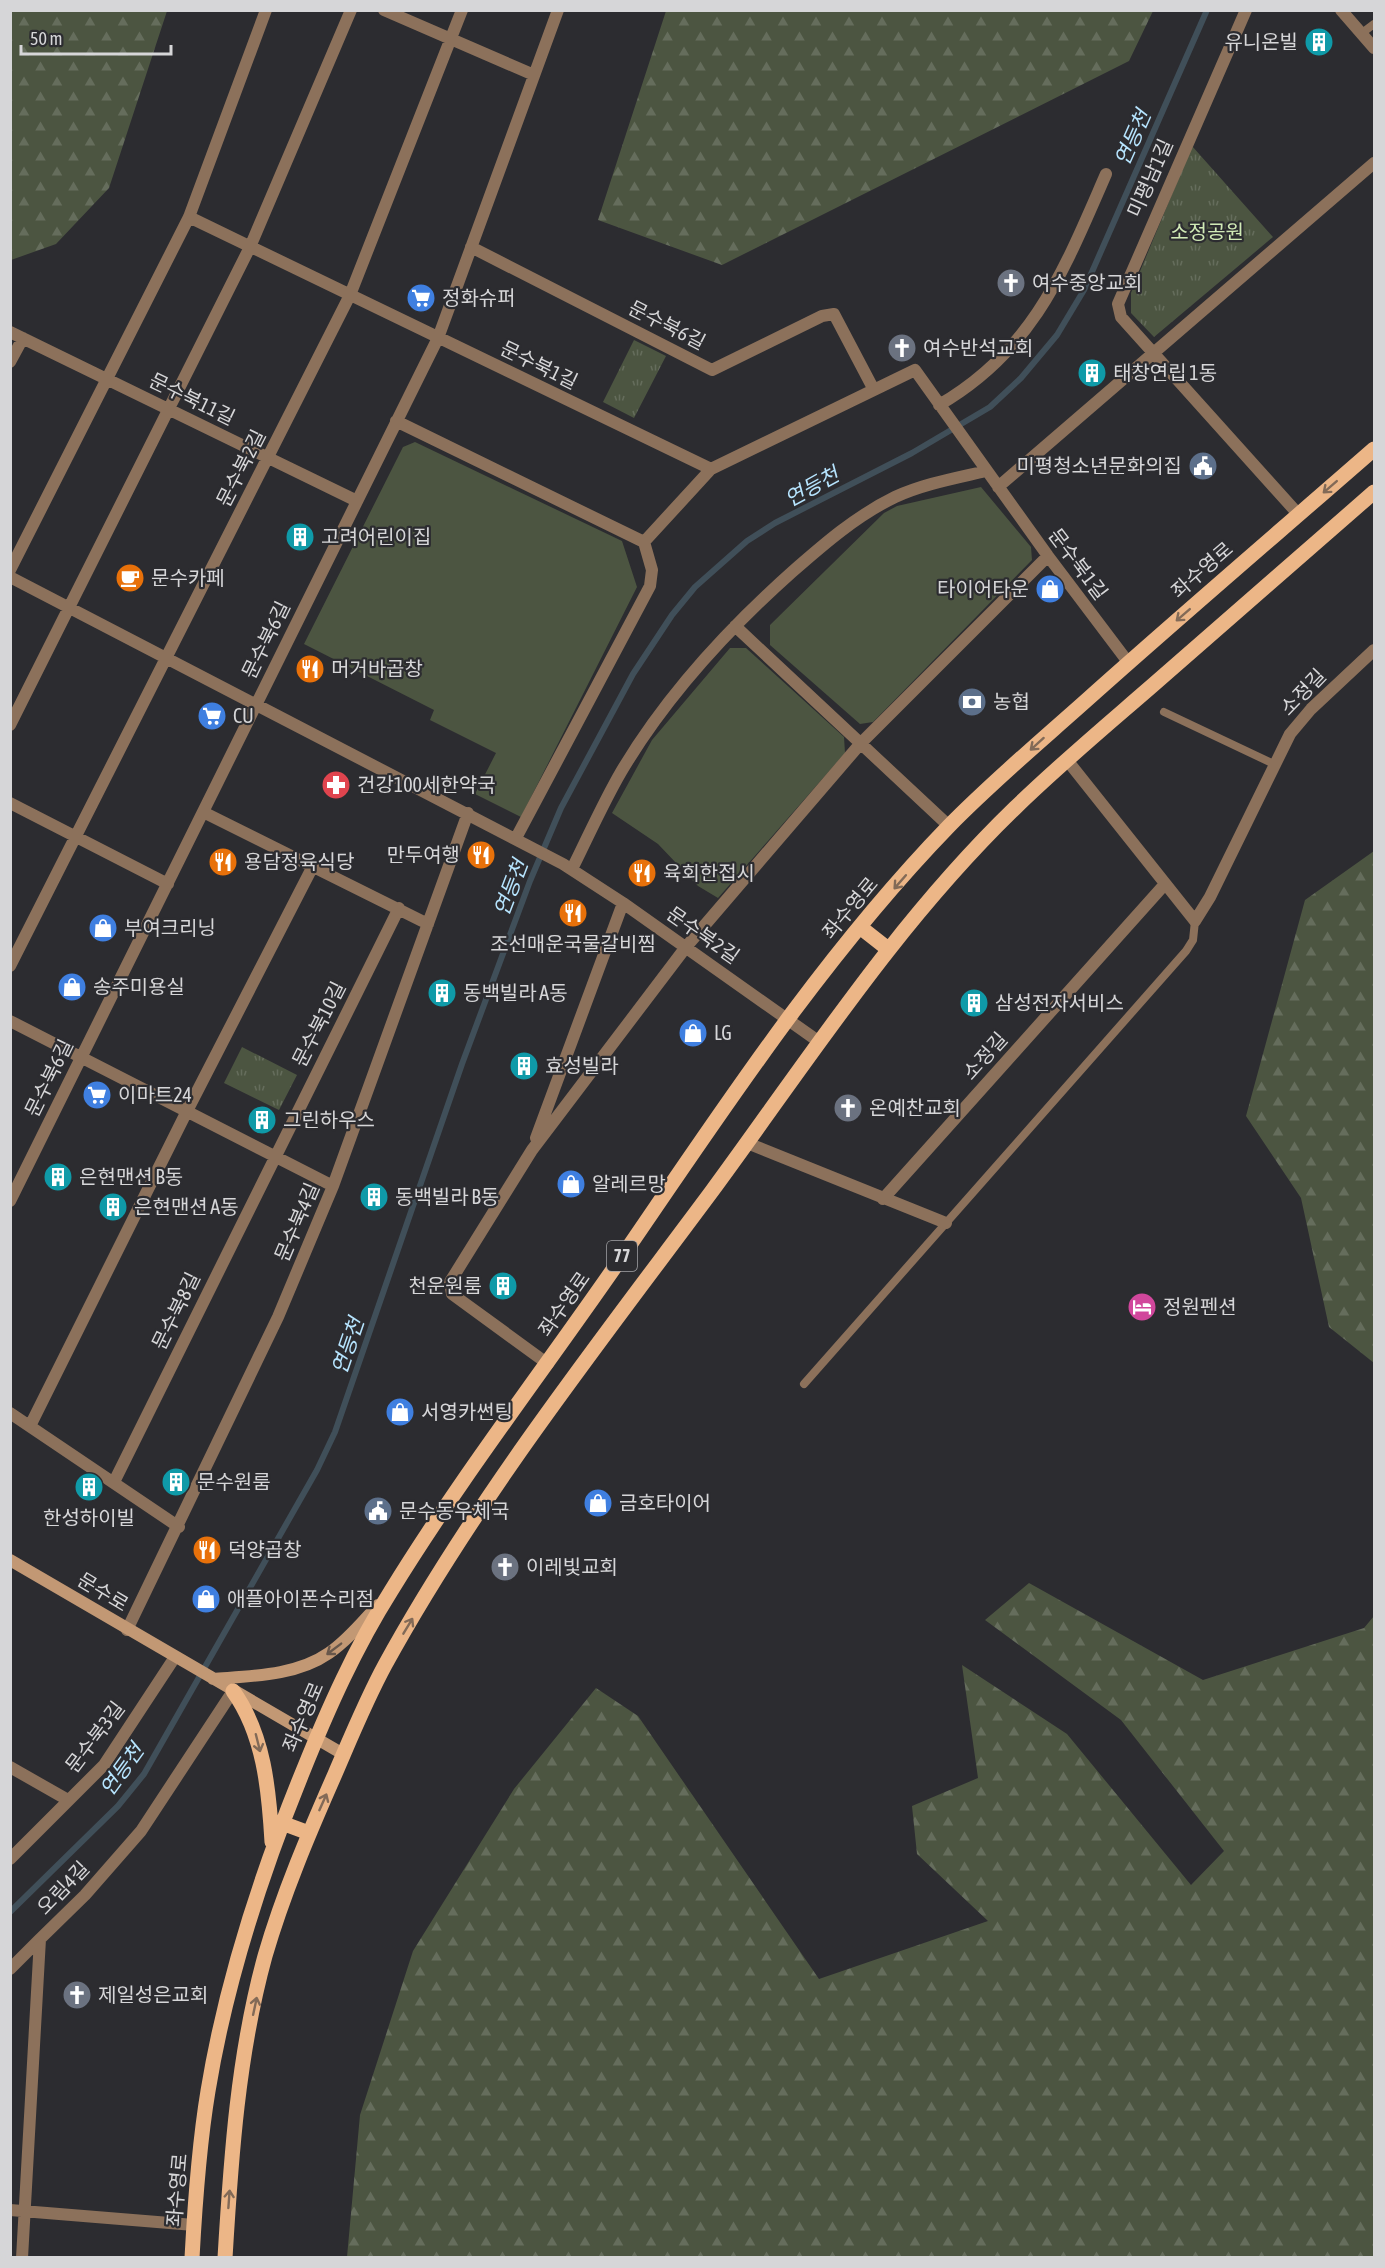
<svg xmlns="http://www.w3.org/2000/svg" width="1385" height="2268" font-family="'Asap Condensed','Noto Sans KR',sans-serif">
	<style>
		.grass { fill: #4c5541 }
		.forest { fill: url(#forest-firs) }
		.park { fill: url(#park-tufts) }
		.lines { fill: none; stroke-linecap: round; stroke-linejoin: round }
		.stream { stroke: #404f59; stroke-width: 6 }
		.lane { stroke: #8c715b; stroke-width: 8 }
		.street { stroke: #8c715b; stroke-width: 12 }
		.secondary { stroke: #c29874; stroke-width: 12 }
		.primary { stroke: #ecb687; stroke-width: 15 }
		.oneway { stroke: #826a57 }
		.oneway2 { stroke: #68574b }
		.labels { text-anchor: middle; stroke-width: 4.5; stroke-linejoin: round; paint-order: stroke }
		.shield { fill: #2c2c30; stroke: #a3a3a6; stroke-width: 1.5 }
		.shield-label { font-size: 18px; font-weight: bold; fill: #d6d6d8 }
		.poi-label { font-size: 20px; fill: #d6d6d8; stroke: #2c2c30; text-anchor: start }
		.street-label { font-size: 20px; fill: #d6d6d8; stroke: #2c2c30 }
		.park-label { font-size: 20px; fill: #d1eab6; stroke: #2c2c30 }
		.water-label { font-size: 21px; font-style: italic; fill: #b7e5ff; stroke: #2c2c30 }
	</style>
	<defs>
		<pattern id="forest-firs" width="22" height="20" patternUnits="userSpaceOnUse" patternTransform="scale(1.5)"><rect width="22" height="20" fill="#4c5541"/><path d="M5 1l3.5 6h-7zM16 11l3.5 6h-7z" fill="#656d5c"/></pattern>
		<pattern id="park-tufts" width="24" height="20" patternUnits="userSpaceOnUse" patternTransform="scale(1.5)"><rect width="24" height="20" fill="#4c5541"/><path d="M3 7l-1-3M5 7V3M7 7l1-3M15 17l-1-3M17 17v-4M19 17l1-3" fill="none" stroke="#656d5c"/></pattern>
	</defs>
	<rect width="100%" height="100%" fill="#2c2c30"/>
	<!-- grass -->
	<path class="grass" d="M415 442 622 541 637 587 521 817 475 794 496 753 430 720 434 710 304 644 403 447Z
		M981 487 1031 547 1032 560 873 722 860 724 770 645V625L884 513 897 506Z
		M730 648H746L844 737 845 753 718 898 698 886 658 844 612 813 652 740Z"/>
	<!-- forest -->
	<path class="forest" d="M10 11H167L109 188 56 244 11 260Z
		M666 11V10L1153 11 1129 61 722 265 598 220Z
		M1374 851V1363L1329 1327 1301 1198 1246 1116 1305 900Z
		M1029 1583 1203 1680 1364 1628 1374 1616V2257H347L360 2115 413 1951 514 1789 596 1688 638 1716 819 1979 988 1921 917 1854 912 1806 978 1778 962 1665 1067 1734 1191 1885 1224 1851 1121 1720 985 1620Z"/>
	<!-- park -->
	<path class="park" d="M1192 146 1273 237 1154 337 1131 313V293Z
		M634 340 666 356 634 418 603 402Z
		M242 1047 297 1075 279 1110 224 1083Z"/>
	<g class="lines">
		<!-- stream -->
		<path class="stream" d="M10 1912 118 1806 144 1774 317 1470 335 1432 462 1064 530 881 561 808 633 674 672 615 695 587 747 541 775 523 912 453 990 407 1021 378 1057 335 1084 290 1207 10"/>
		<!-- lane -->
		<path class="lane" d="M1362 33 1374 24
			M1164 712 1274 764
			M804 1384 1186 951 1193 940 1195 921"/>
		<!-- street -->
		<path class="street" d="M384 10 534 75
			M1246 10 1118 304 1121 317 1299 515
			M1341 10 1374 48
			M189 217 711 469
			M471 247 712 370 822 316 834 314 874 390
			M10 332 357 501
			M10 362 23 338
			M939 405C1034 350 1064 270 1106 174
			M396 421 644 542
			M998 487 1374 163
			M644 542 711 469 915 370 1048 556 1128 662
			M10 570 189 217 266 10
			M10 577 563 864 623 903 818 1041
			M735 626 949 826
			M10 725 250 247 351 10
			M1067 760 1195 921 1210 897 1290 734 1311 709 1374 650
			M10 803 168 884
			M203 812 428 924
			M516 838 650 586 652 570 644 542
			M572 869C588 837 603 803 621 772 666 696 727 630 792 572 824 544 856 516 895 497 923 484 956 478 986 471
			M10 966 350 295 462 10
			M10 1021 333 1186
			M536 1138 623 903
			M747 1143 946 1223
			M883 1199 1165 884
			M10 1201 438 338 558 10
			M548 1364 452 1294 450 1282 532 1150 686 947 861 743 1048 556
			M10 1413 179 1527
			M30 1426 186 1113 313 866
			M114 1482 399 908
			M127 1630 278 1317 333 1186 468 813
			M10 1767 68 1800
			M10 1859 104 1765 175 1657
			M10 1969 40 1939
			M10 2210 194 2225
			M22 2258 40 1939 85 1895 141 1831 233 1691"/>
		<!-- secondary -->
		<path class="secondary" d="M10 1560 343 1754
			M213 1679C251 1676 296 1676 329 1653 348 1640 363 1621 378 1605"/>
		<!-- primary -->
		<path class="primary" d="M860 927 888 949
			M233 1691C264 1734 269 1790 272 1842
			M282 1823 309 1833
			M192 2258C195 2202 199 2145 208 2091 226 1981 261 1874 303 1771 328 1709 355 1648 391 1591 461 1477 543 1371 619 1261 722 1111 822 957 949 826 993 781 1042 740 1089 698 1183 614 1279 532 1374 449
			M225 2258C231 2157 238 2054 265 1956 283 1894 309 1833 335 1774 351 1737 366 1700 385 1665 476 1499 599 1343 712 1191 809 1059 897 922 1015 808 1059 765 1107 725 1153 685 1227 620 1301 556 1374 492"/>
	</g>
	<!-- one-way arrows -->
	<defs><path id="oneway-shaft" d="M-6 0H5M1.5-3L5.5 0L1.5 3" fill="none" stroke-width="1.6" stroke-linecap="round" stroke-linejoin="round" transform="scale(1.5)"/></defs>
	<g class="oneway">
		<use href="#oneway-shaft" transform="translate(1330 487) rotate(139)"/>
		<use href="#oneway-shaft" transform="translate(1183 615) rotate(139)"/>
		<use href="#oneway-shaft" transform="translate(1037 744) rotate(138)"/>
		<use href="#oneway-shaft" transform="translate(900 882) rotate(131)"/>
		<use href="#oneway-shaft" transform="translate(408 1626) rotate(-59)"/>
		<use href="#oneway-shaft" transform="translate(258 1743) rotate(76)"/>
		<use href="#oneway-shaft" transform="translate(323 1802) rotate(-66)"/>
		<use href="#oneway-shaft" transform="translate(255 2006) rotate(-78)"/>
		<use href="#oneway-shaft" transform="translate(229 2199) rotate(-86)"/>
	</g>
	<use class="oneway2" href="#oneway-shaft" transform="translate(334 1649) rotate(143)"/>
	<!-- icons -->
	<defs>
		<g id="building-disc" transform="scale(1.5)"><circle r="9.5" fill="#0f9aa8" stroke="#2c2c30"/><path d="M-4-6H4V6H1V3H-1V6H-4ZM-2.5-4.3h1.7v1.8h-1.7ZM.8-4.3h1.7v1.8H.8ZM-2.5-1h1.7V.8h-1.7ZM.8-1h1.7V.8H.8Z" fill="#fff"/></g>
		<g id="church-disc" transform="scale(1.5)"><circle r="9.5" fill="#6b7280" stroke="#2c2c30"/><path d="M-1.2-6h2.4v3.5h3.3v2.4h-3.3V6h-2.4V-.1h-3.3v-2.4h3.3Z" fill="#fff"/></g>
		<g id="supermarket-disc" transform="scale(1.5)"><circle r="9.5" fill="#3f7fe0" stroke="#2c2c30"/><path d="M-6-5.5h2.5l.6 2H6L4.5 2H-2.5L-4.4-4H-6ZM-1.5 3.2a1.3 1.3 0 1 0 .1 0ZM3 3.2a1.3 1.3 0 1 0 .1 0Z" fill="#fff"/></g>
		<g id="civic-disc" transform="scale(1.5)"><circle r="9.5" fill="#5c6f8a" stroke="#2c2c30"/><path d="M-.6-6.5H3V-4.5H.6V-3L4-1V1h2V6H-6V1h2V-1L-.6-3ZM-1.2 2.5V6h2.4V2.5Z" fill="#fff"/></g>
		<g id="cafe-disc" transform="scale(1.5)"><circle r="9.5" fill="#e8710a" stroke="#2c2c30"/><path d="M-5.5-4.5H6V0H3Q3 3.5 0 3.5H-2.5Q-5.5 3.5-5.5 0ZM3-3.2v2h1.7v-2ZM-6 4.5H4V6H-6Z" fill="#fff"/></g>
		<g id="shop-disc" transform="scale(1.5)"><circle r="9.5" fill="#3f7fe0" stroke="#2c2c30"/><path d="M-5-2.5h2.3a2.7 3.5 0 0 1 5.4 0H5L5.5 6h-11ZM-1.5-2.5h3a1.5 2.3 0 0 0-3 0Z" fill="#fff"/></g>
		<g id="restaurant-disc" transform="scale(1.5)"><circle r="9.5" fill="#e8710a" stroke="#2c2c30"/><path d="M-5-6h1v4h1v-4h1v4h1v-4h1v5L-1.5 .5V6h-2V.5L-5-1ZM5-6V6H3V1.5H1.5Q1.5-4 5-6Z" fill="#fff"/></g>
		<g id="bank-disc" transform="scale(1.5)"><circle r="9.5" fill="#5c6f8a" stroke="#2c2c30"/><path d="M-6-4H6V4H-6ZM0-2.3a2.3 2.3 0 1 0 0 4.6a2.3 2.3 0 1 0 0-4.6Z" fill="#fff"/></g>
		<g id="pharmacy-disc" transform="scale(1.5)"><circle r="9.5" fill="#e0444e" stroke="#2c2c30"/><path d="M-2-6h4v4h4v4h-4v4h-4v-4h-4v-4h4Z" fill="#fff"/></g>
		<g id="hotel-disc" transform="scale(1.5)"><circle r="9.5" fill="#d1479c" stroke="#2c2c30"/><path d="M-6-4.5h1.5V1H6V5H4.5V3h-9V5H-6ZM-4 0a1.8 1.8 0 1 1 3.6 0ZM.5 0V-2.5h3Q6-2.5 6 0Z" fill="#fff"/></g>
	</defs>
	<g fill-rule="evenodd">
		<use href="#building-disc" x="1319" y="42"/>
		<use href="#church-disc" x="1011" y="283"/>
		<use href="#supermarket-disc" x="421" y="298"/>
		<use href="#church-disc" x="902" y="348"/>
		<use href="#building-disc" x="1092" y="373"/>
		<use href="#civic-disc" x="1203" y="466"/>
		<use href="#building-disc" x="300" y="537"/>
		<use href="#cafe-disc" x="130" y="578"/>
		<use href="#shop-disc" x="1050" y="589"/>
		<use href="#restaurant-disc" x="310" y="669"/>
		<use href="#bank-disc" x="972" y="702"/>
		<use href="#supermarket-disc" x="212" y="716"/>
		<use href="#pharmacy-disc" x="336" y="785"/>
		<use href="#restaurant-disc" x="481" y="855"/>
		<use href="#restaurant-disc" x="223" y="862"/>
		<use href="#restaurant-disc" x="642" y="873"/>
		<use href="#restaurant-disc" x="573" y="913"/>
		<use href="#shop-disc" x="103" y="928"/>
		<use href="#shop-disc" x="72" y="987"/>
		<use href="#building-disc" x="442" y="993"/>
		<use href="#building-disc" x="974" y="1003"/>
		<use href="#shop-disc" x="693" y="1033"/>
		<use href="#building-disc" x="524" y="1066"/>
		<use href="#supermarket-disc" x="97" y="1095"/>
		<use href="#church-disc" x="848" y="1108"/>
		<use href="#building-disc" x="262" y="1120"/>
		<use href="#building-disc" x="58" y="1177"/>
		<use href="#shop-disc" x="571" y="1184"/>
		<use href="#building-disc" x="374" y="1197"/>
		<use href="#building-disc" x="113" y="1207"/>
		<use href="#building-disc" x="503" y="1286"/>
		<use href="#hotel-disc" x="1142" y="1307"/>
		<use href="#shop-disc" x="400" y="1412"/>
		<use href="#building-disc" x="176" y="1482"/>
		<use href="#building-disc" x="89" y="1487"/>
		<use href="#shop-disc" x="598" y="1503"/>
		<use href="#civic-disc" x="378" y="1511"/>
		<use href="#restaurant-disc" x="207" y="1550"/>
		<use href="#church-disc" x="505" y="1567"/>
		<use href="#shop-disc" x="206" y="1599"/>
		<use href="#church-disc" x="77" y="1995"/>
	</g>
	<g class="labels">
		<!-- shield labels -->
		<rect class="shield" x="607" y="1241" width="30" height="30" rx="4.5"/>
		<g class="shield-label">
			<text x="622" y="1262">77</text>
		</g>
		<!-- poi labels -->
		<g class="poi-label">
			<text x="1298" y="49" text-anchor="end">유니온빌</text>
			<text x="1032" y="290">여수중앙교회</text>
			<text x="442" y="305">정화슈퍼</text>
			<text x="923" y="355">여수반석교회</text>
			<text x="1113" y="380">태창연립 1동</text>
			<text x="1182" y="473" text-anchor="end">미평청소년문화의집</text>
			<text x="321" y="544">고려어린이집</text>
			<text x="151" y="585">문수카페</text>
			<text x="1029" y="596" text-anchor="end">타이어타운</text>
			<text x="331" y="676">머거바곱창</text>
			<text x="993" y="709">농협</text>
			<text x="233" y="723">CU</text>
			<text x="357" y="792">건강100세한약국</text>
			<text x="460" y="862" text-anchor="end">만두여행</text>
			<text x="244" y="869">용담정육식당</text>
			<text x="663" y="880">육회한접시</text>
			<text x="124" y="935">부여크리닝</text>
			<text x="573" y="951" text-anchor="middle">조선매운국물갈비찜</text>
			<text x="93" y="994">송주미용실</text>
			<text x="463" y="1000">동백빌라 A동</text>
			<text x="995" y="1010">삼성전자서비스</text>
			<text x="714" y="1040">LG</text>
			<text x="545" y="1073">효성빌라</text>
			<text x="118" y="1102">이마트24</text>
			<text x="869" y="1115">온예찬교회</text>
			<text x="283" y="1127">그린하우스</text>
			<text x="79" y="1184">은현맨션 B동</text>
			<text x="592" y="1191">알레르망</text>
			<text x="395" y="1204">동백빌라 B동</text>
			<text x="134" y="1214">은현맨션 A동</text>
			<text x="482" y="1293" text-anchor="end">천운원룸</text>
			<text x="1163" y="1314">정원펜션</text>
			<text x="421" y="1419">서영카썬팅</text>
			<text x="197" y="1489">문수원룸</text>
			<text x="619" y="1510">금호타이어</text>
			<text x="399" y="1518">문수동우체국</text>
			<text x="89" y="1525" text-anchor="middle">한성하이빌</text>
			<text x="228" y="1557">덕양곱창</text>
			<text x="526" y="1574">이레빛교회</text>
			<text x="227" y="1606">애플아이폰수리점</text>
			<text x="98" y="2002">제일성은교회</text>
		</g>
		<!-- street labels -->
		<g class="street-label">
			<text transform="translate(1150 178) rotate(-66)" y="7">미평남1길</text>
			<text transform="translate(667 325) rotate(27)" y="7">문수북6길</text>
			<text transform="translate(539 365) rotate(26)" y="7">문수북1길</text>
			<text transform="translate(192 399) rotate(26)" y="7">문수북11길</text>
			<text transform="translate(241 468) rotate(-63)" y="7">문수북2길</text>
			<text transform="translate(1078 564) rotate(53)" y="7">문수북1길</text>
			<text transform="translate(1202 570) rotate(-41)" y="7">좌수영로</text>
			<text transform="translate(266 640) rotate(-64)" y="7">문수북6길</text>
			<text transform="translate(1303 692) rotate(-46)" y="7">소정길</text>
			<text transform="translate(850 908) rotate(-50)" y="7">좌수영로</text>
			<text transform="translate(703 935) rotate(35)" y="7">문수북2길</text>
			<text transform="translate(319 1024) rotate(-63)" y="7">문수북10길</text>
			<text transform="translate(985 1056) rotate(-48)" y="7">소정길</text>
			<text transform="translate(49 1078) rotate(-64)" y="7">문수북6길</text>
			<text transform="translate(297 1222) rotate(-67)" y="7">문수북4길</text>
			<text transform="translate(564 1304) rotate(-55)" y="7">좌수영로</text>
			<text transform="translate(176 1311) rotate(-64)" y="7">문수북8길</text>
			<text transform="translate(103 1592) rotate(31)" y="7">문수로</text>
			<text transform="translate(303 1717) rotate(-67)" y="7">좌수영로</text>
			<text transform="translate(95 1737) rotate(-53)" y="7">문수북3길</text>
			<text transform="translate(63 1888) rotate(-46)" y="7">오림4길</text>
			<text transform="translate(177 2190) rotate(-85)" y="7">좌수영로</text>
		</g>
		<!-- park labels -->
		<g class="park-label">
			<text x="1207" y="239">소정공원</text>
		</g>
		<!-- water labels -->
		<g class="water-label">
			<text transform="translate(1133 138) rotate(-66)" y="7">연등천</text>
			<text transform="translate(812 487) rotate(-29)" y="7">연등천</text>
			<text transform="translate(511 888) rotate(-69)" y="7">연등천</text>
			<text transform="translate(348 1346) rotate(-71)" y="7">연등천</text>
			<text transform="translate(122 1770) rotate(-54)" y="7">연등천</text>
		</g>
	</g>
	<!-- border -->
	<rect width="1385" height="2268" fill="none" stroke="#d6d6d8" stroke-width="24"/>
	<!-- scale -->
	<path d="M21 45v9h150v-9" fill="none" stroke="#d6d6d8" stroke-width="3"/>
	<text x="30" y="45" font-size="18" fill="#d6d6d8" stroke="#2c2c30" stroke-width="4.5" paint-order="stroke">50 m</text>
</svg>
